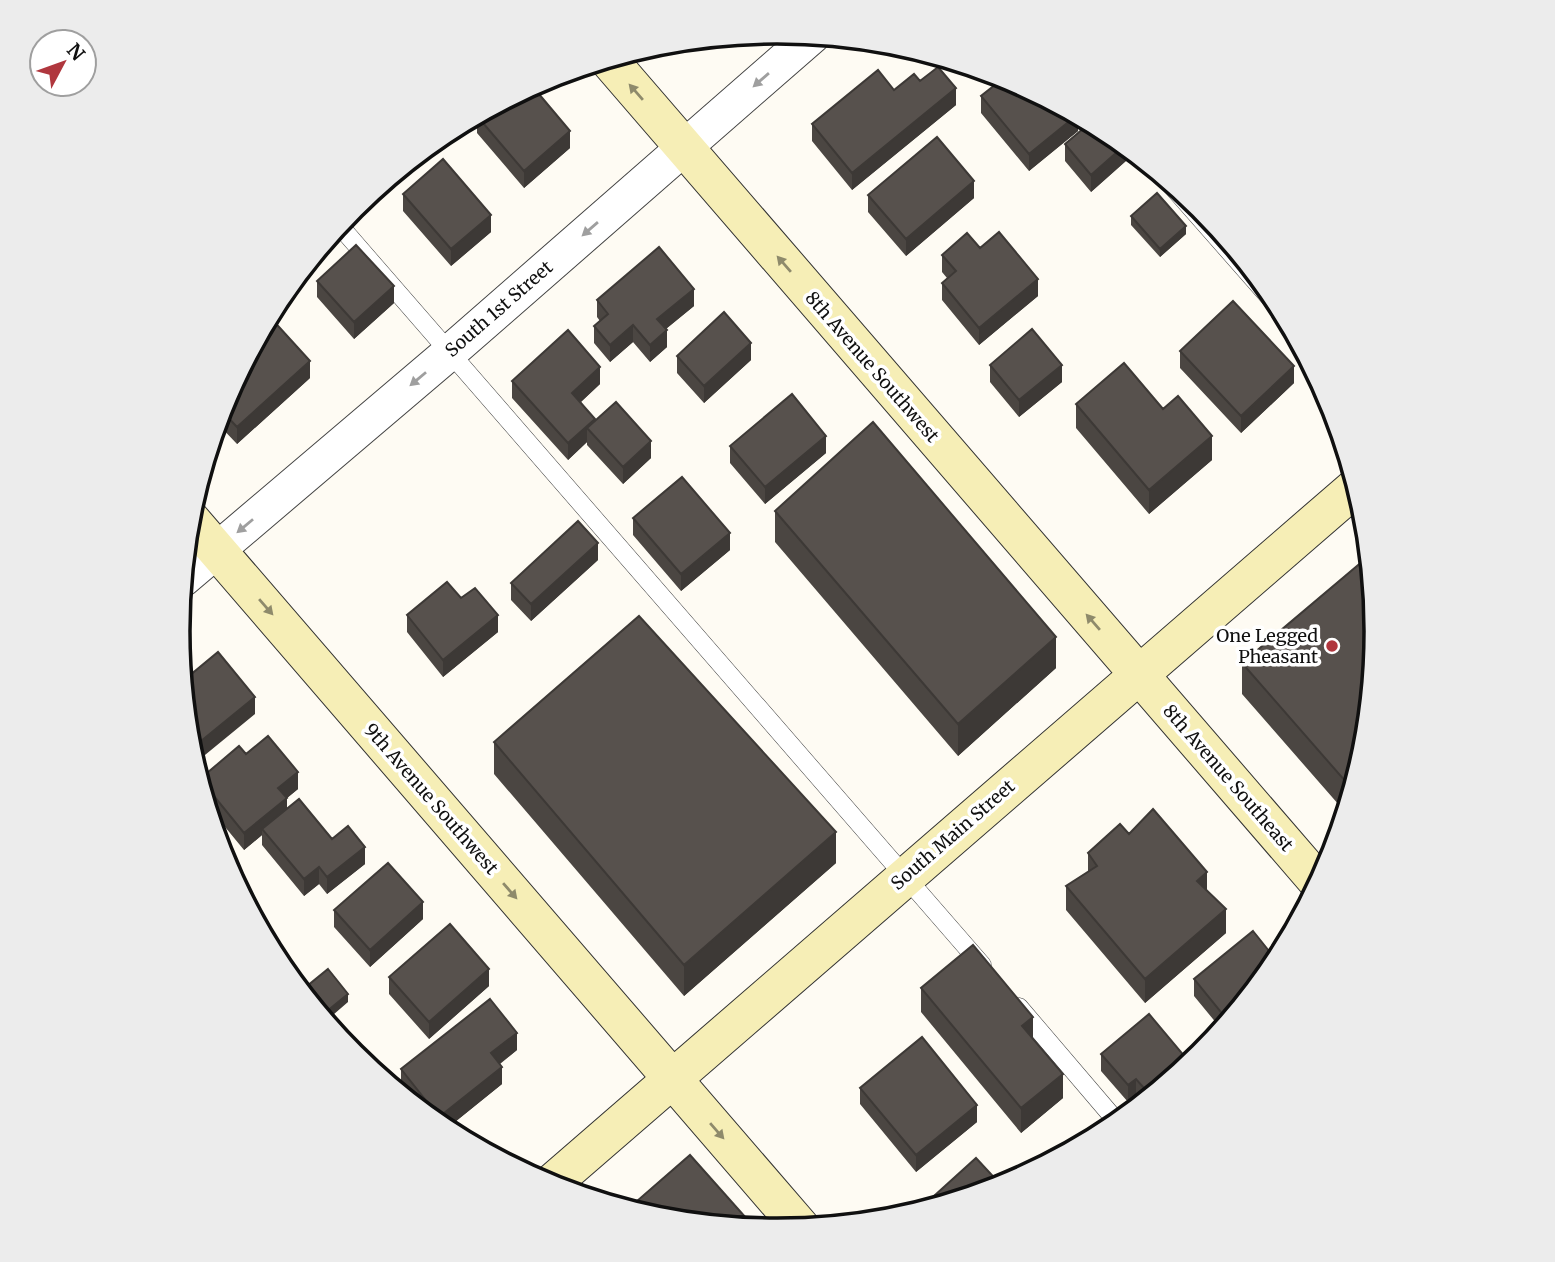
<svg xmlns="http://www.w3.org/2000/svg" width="1555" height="1262" font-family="Merriweather,serif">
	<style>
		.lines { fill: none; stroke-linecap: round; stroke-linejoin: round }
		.lane-casing { stroke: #434343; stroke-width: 19 }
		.street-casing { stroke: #434343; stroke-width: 37 }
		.secondary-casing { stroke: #323232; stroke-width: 40 }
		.lane { stroke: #fff; stroke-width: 18 }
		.street { stroke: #fff; stroke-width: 35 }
		.secondary { stroke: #f6eeb6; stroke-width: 38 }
		.wall { fill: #4b4642 }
		.shaded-wall { fill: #3d3936 }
		.building { fill: #57514d; stroke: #3d3936; stroke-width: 2 }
		.oneway { fill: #9f9f9f }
		.oneway2 { fill: #8e8a6b }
		.poi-dot { fill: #b0373e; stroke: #fff; stroke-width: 2.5 }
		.labels { text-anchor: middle; stroke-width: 7; stroke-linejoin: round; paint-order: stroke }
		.street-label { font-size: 18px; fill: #101010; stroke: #fff }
		.poi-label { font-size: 18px; fill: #101010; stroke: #fff; text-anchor: end }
		.rim { fill: none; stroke: #101010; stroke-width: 3.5 }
	</style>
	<rect width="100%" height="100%" fill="#fefbf3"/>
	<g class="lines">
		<!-- lane casing -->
		<g class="lane-casing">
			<path id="lane" d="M1163 176 1286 316
				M339 225 982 965
				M1019 1007 1118 1123"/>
		</g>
		<!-- street casing -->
		<g class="street-casing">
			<path id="street" d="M183 579 449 353 813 35"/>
		</g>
		<!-- secondary casing -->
		<g class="secondary-casing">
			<path id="secondary" d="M608 59 1319 883
				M189 518 801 1228
				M550 1185 1357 486"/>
		</g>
		<!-- lane -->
		<use href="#lane" class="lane"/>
		<!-- street -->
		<use href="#street" class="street"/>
		<!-- secondary -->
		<use href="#secondary" class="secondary"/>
	</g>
	<!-- wall -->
	<path class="wall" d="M971 66 999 75 987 84Z
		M920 81 956 105 852 190 812 141V124Z
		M981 96 1078 115V131L1029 171 981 113Z
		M508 108 570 148 524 188 477 133V116Z
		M1065 144 1127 146V160L1091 192 1065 161Z
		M403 194 491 232 451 266 403 211Z
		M868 195 974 198 906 256 868 212Z
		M1131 216 1186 234 1160 257 1131 225Z
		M980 248 1038 296 979 345 942 300V283L947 278 942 272V255Z
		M317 281 394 303 354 339 317 297Z
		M597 300 694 306 666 329 667 347 650 362 633 342 610 362 594 343V326L600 321 597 317Z
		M1180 351 1294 383 1241 433 1180 368Z
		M677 356 751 360 704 403 677 373Z
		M990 365 1062 382 1019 417 990 382Z
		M310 378 237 444 217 423 224 401Z
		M512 381 600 384 581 402 595 421 651 458 623 484 587 445V442L568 460 512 398Z
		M1076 404 1163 409 1212 460 1149 514 1076 428Z
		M730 446 826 453 765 504 730 463Z
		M775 511 1056 668 958 756 775 542Z
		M633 518 730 550 681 591 633 535Z
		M598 560 531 621 511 600V583Z
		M461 598 498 632 443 677 407 632V615Z
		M1242 663 1365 748 1346 813 1242 694Z
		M494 742 836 863 684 996 494 774Z
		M246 754 298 789 287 798V808L332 839 365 864 327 894 319 884 304 896 262 845V835L244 850 207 805 200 779Z
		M1129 834 1207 891 1226 933 1145 1003 1066 910V886L1088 872V853Z
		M334 910 423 919 370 967 334 927Z
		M1276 964 1222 1030 1194 996V979Z
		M389 977 489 986 429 1039 389 994Z
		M921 988 1033 1038 1063 1098 1021 1133 921 1012Z
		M517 1050 500 1064 502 1084 445 1130 419 1109 401 1086V1069Z
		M1101 1054 1191 1064 1143 1103 1136 1096 1128 1102 1101 1071Z
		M860 1088 977 1122 916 1172 860 1104Z
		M637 1201 660 1219 637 1212Z"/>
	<!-- shaded-wall -->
	<path class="shaded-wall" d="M987 71 999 75 987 84Z
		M956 88V105L852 190V173Z
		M1077 115H1078V131L1029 171V154Z
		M570 131V148L524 188V171Z
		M1125 145 1127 146V160L1091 192V175Z
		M974 181V198L906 256V239Z
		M491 215V232L451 266V249Z
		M1186 226V234L1160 257V249Z
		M1038 279V296L979 345V328Z
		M394 286V303L354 339V322Z
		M694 289V306L657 336V319Z
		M633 325V342L610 362V345Z
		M667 330V347L650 362V345Z
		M751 343V360L704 403V386Z
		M310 361V378L237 444V427Z
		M1062 365V382L1019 417V400Z
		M1294 366V383L1241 433V416Z
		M600 367V384L572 410V393Z
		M595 419V436L587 428V442L568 460V443Z
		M826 436V453L765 504V487Z
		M1212 436V460L1149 514V490Z
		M651 441V458L623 484V467Z
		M730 533V550L681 591V574Z
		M598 543V560L531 621V604Z
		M498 615V632L443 677V660Z
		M1056 637V668L958 756V724Z
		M255 697V714L194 764 190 750Z
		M298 772V789L287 798V815L262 829V835L244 850V833L278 788Z
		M836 832V863L684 996V965Z
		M365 847V864L327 894V877Z
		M319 867V884L304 896V879Z
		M1207 872V896L1197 881Z
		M423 902V919L370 967V950Z
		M1226 909V933L1145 1003V979Z
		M489 969V986L429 1039V1022Z
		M348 994V1002L326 1021 321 1016Z
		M1033 1017V1041L1022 1026Z
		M517 1033V1050L491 1070V1053Z
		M502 1067V1084L445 1130 439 1125V1117Z
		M1063 1074V1098L1021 1133V1108Z
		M1136 1079V1096L1128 1102V1085Z
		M977 1105V1122L916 1172V1155Z"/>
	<!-- building -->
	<path class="building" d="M938 67 956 88 852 173 812 124 878 70 894 90 914 74 920 81Z
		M1005 77H1007L1077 115 1029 154 981 96Z
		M533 87 570 131 524 171 477 116 502 102 508 108Z
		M1091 122 1111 133 1125 145 1091 175 1065 144Z
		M937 137 974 181 906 239 868 195Z
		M443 159 491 215 451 249 403 194Z
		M1157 193 1186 226 1160 249 1131 216Z
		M999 232 1038 279 979 328 942 283 956 271 942 255 967 233 980 248Z
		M356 245 394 286 354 322 317 281Z
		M659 247 694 289 657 319 667 330 650 345 633 325 610 345 594 326 608 314 597 300Z
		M1233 301 1294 366 1241 416 1180 351Z
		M724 312 751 343 704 386 677 356Z
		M269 316 310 361 237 427 221 410 224 401Z
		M1032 329 1062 365 1019 400 990 365Z
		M568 330 600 367 572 393 595 419 568 443 512 381Z
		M1124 363 1163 409 1178 396 1212 436 1149 490 1076 404Z
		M792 394 826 436 765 487 730 446Z
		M616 402 651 441 623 467 587 428Z
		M873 422 1056 637 958 724 775 511Z
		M682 477 730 533 681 574 633 518Z
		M578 521 598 543 531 604 511 583Z
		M1370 555 1377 631 1365 748 1353 790 1242 663Z
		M447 582 461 598 475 588 498 615 443 660 407 615Z
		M639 616 836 832 684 965 494 742Z
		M218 652 255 697 190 750 183 681Z
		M268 736 298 772 278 788 287 798 244 833 200 779 239 746 246 754Z
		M299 799 332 839 348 826 365 847 327 877 319 867 304 879 262 829Z
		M1153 809 1207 872 1197 881 1226 909 1145 979 1066 886 1097 866 1088 853 1120 824 1129 834Z
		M388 863 423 902 370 950 334 910Z
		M450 924 489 969 429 1022 389 977Z
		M1253 931 1277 961 1229 1022 1194 979Z
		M973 945 1033 1017 1022 1026 1063 1074 1021 1108 921 988Z
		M328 969 348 994 321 1016 301 991Z
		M490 999 517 1033 491 1053 502 1067 439 1117 401 1069Z
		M1149 1014 1191 1064 1151 1096 1136 1079 1128 1085 1101 1054Z
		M334 1031 357 1056 356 1057 353 1055Z
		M922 1037 977 1105 916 1155 860 1088Z
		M1111 1126 1112 1128 1110 1130 1097 1137Z
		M690 1155 755 1228 660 1219 650 1216 637 1201Z
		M976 1158 1002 1186 928 1209 924 1205Z"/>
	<!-- one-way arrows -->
	<defs><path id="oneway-solid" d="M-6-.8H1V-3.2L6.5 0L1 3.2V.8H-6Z" transform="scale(1.75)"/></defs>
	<g class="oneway">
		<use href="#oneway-solid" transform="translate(761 80) rotate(139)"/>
		<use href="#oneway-solid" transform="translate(590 229) rotate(139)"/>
		<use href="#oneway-solid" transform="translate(418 379) rotate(140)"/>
		<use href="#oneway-solid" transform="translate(245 526) rotate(140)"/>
	</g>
	<g class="oneway2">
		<use href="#oneway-solid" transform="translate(636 92) rotate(-131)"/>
		<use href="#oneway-solid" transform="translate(784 264) rotate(-131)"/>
		<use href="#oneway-solid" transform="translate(266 607) rotate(49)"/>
		<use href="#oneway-solid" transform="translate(1093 622) rotate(-131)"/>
		<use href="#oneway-solid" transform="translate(510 891) rotate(49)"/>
		<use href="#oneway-solid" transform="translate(717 1131) rotate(49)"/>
	</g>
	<!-- markers -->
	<circle class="poi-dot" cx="1332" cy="646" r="7"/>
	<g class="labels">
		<!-- street labels -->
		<g class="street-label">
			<text transform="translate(499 309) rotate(-41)" y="6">South 1st Street</text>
			<text transform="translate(872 367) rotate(49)" y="6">8th Avenue Southwest</text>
			<text transform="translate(1228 778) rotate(49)" y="6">8th Avenue Southeast</text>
			<text transform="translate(431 799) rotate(49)" y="6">9th Avenue Southwest</text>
			<text transform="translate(953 835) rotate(-41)" y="6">South Main Street</text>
		</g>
		<!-- poi labels -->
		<g class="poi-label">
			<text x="1318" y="642">One Legged<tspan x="1318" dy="21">Pheasant</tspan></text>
		</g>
	</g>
	<!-- crop -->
	<path d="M0 0H1555V1262H0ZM190 631a587 587 0 1 1 1174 0a587 587 0 1 1-1174 0Z" fill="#ececec" fill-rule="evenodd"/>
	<path class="rim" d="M190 631a587 587 0 1 1 1174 0a587 587 0 1 1-1174 0Z"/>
	<!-- north arrow -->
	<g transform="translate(63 63) rotate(49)"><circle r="33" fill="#ffffff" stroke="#9f9f9f" stroke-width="2"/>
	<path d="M0-5L12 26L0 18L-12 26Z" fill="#b0373e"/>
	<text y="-10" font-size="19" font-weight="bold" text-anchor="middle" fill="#101010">N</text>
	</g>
</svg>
